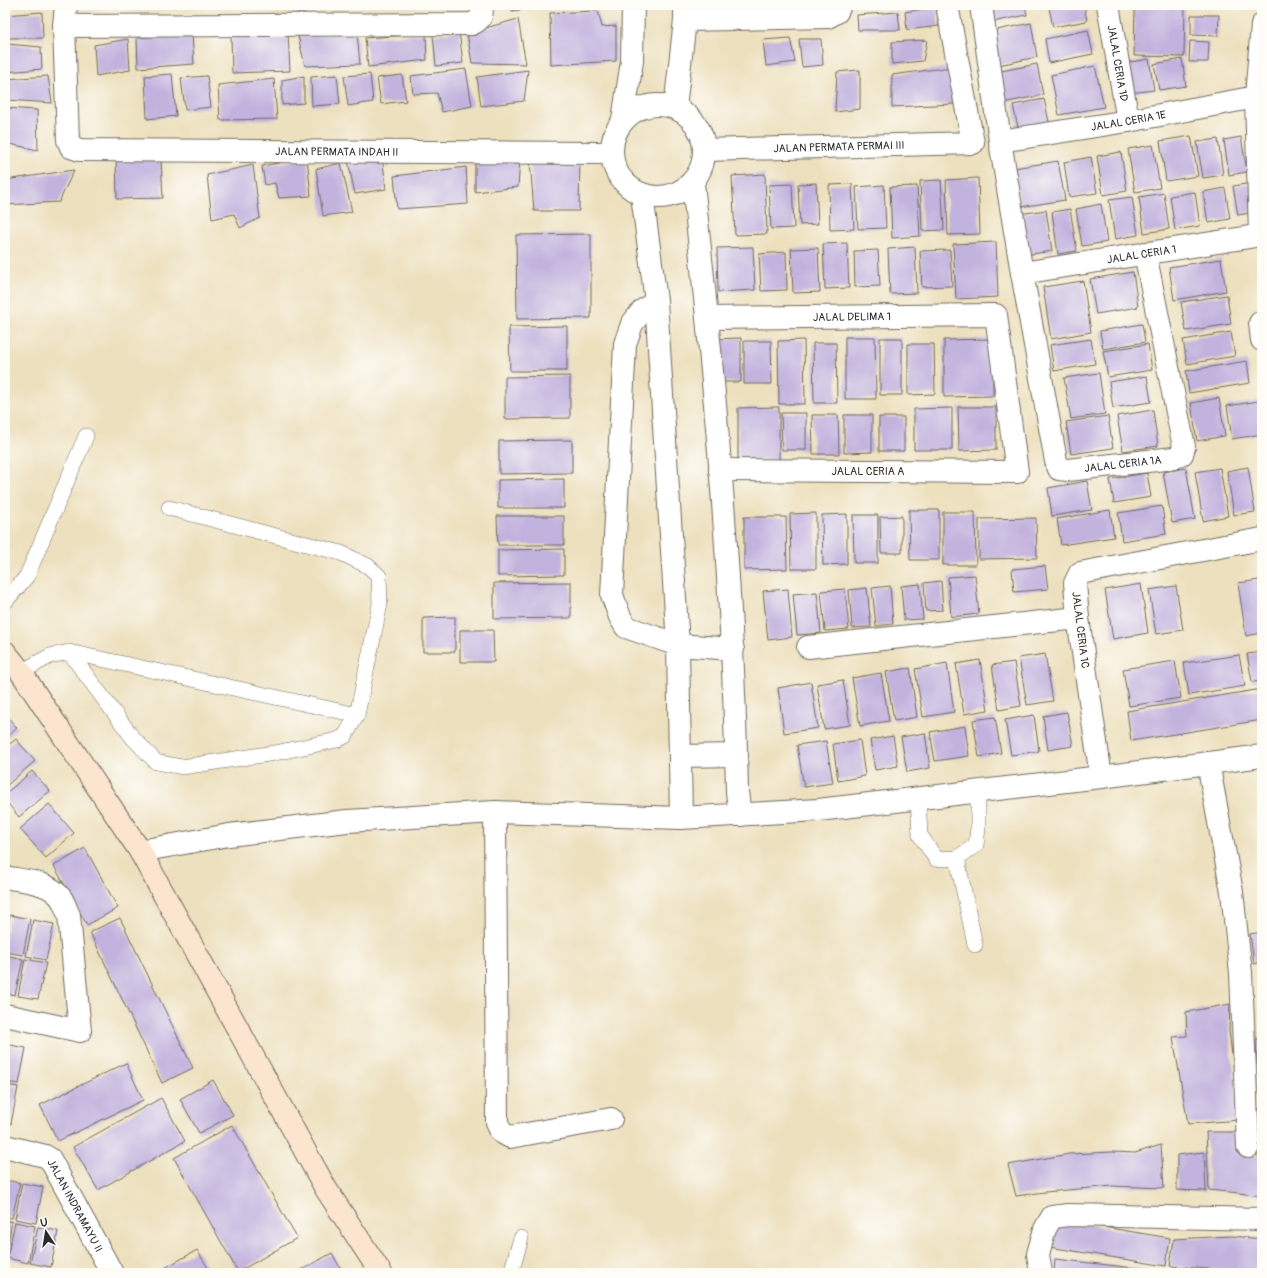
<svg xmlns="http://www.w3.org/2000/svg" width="1267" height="1278" font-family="Pangolin,sans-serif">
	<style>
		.building { fill: #c2b3de }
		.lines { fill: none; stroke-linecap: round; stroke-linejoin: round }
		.lane-casing { stroke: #6f6a5e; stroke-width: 16 }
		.street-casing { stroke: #6f6a5e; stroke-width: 24 }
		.secondary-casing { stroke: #6f6a5e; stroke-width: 24 }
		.lane { stroke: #fff; stroke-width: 15 }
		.street { stroke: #fff; stroke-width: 22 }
		.secondary { stroke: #fce5cf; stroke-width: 22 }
		.labels { text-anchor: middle; stroke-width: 4; stroke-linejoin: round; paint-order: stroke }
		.street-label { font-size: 11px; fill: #2b2b2b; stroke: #fdfcf7 }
	</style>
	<rect width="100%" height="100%" fill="#fdfcf7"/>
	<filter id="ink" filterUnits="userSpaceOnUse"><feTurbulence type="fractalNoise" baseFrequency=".025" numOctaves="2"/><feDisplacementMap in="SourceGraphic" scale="8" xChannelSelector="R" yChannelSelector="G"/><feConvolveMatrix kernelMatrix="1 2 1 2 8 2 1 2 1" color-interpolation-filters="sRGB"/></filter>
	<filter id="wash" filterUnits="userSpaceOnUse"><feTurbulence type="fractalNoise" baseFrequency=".012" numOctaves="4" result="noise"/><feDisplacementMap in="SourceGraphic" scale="16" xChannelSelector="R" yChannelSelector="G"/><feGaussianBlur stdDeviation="0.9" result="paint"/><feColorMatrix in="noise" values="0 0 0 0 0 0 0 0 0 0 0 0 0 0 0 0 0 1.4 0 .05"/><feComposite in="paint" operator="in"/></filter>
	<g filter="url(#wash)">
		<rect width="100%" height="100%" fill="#ede0be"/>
		<g id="blocks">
			<!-- building -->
			<path class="building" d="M511 5H549V6L512 11Z
				M984 5H1025L1027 15 987 23Z
				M1058 5H1084L1087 21 1053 27 1049 7Z
				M1135 5H1185L1184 57 1134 56Z
				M936 7 939 26 907 30 905 12Z
				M598 11 602 27 616 26V61L551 65 550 13Z
				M42 12 43 38H5V15Z
				M898 12 900 30H858L857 15Z
				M1191 15H1219L1218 36 1191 35Z
				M518 19 526 64 472 63 467 33Z
				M1031 23 1037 57 994 66 987 32Z
				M1088 30 1093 54 1049 63 1045 39Z
				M459 31 463 63 436 66 433 35Z
				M288 33 290 71 232 73 231 35Z
				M357 33 360 64 305 66 298 36Z
				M192 34 194 64 138 68 137 38Z
				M426 34 427 60 368 67 365 38Z
				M790 38 795 62 766 66 763 40Z
				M128 39 130 70 96 76 94 45Z
				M799 39H821L823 65 802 67Z
				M927 40 923 61 892 64V42Z
				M1190 41 1209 42 1208 62H1189Z
				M7 44 41 47 42 69 5 72Z
				M1149 59 1154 90 1130 93 1125 63Z
				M1182 59 1186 86 1159 90 1154 64Z
				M1037 64 1043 95 1002 103 996 72Z
				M1095 66 1104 107 1059 115 1051 75Z
				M951 67 954 104 892 107V75Z
				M466 69 472 106 442 112 437 93 413 94 411 76Z
				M528 70 524 101 481 106 477 77Z
				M860 70V109L835 112 837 72Z
				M172 74 176 116 147 119 145 76Z
				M370 74 373 102 348 106 344 76Z
				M337 75 340 104 312 106 311 77Z
				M402 75 406 101 381 104 377 78Z
				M48 76 52 103 7 100 6 79Z
				M207 76 211 107 185 110 181 78Z
				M304 76V103L282 105V80Z
				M274 79 277 119 220 120 218 85Z
				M1044 99 1050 126 1019 132 1013 105Z
				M5 108 37 110 38 150 5 143Z
				M1191 136 1198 176 1166 181 1160 141Z
				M1241 137 1247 172 1229 175 1224 140Z
				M1218 139 1223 175 1203 178 1197 142Z
				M1153 145 1160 188 1135 192 1128 149Z
				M1121 152 1127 191 1103 195 1097 156Z
				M382 154 386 189 355 194 348 161Z
				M580 154 579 211H534L530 160Z
				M116 157 161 159 163 198 117 199Z
				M1091 157 1097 193 1069 197 1064 162Z
				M307 158 311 196 279 198 275 183 265 185 262 166Z
				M520 158 518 187 475 192V161Z
				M1058 161 1065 200 1020 207 1014 168Z
				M341 163 352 212 323 216 316 169Z
				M253 165 260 218 240 228 234 214 212 219 207 175Z
				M466 167 468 204 397 209 394 176Z
				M74 170 59 202 5 205V180Z
				M765 174 767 234 735 235 732 176Z
				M978 178 980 234 948 235 946 180Z
				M941 180 944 230 922 231 920 181Z
				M816 183 818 224 800 225 798 184Z
				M1252 183 1256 212 1238 215 1233 186Z
				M792 184 794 228 771 229 769 185Z
				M852 184 854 229 830 230 829 185Z
				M884 185 886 228 858 229 856 187Z
				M917 186 920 236 892 238 890 187Z
				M1225 188 1230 219 1208 223 1203 192Z
				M1195 192 1200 226 1175 230 1170 196Z
				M1164 193 1169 229 1144 233 1139 197Z
				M1132 197 1138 235 1115 239 1109 200Z
				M1101 204 1107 242 1082 246 1076 209Z
				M1070 209 1077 251 1058 254 1052 212Z
				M1046 210 1052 251 1025 255 1019 214Z
				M591 234V318L517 319 516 235Z
				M996 242 998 297 956 299 953 244Z
				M847 243 849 288 825 289 823 244Z
				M753 247 755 290 718 292 717 248Z
				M915 247 917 293 890 294 888 249Z
				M818 248 820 292 793 293 791 249Z
				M878 250 880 286 855 287 854 251Z
				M950 250 952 286 922 287 920 251Z
				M786 252 787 290 761 291 759 254Z
				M1221 259 1226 291 1174 300 1169 267Z
				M1133 272 1138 307 1096 314 1090 279Z
				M1083 281 1091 332 1051 339 1043 287Z
				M1227 295 1231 324 1186 331 1181 302Z
				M1142 324 1145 342 1103 349 1100 331Z
				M567 326V371H510L509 327Z
				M1231 332 1235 356 1187 364 1183 340Z
				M845 337H875L876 399H845Z
				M741 338V382H714L713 339Z
				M880 338H902V395H880Z
				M993 339V396L944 397V340Z
				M1091 339 1095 364 1054 371 1050 345Z
				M804 340 805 404H779L778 341Z
				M744 341H771L772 384H744Z
				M813 343H836L837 403H814Z
				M908 344H934L935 394 908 395Z
				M1148 344 1152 370 1108 377 1103 351Z
				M1247 361 1250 383 1189 393 1186 371Z
				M1099 373 1105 414 1071 419 1064 378Z
				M570 376V418L505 419V377Z
				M1147 376 1151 402 1113 408 1109 382Z
				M1219 398 1225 436 1197 441 1191 403Z
				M1259 401 1262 420V434L1232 439 1227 406Z
				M779 407V460H738V408Z
				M958 407H996V450L959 451Z
				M952 408V450H914V409Z
				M1153 410 1158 446 1123 451 1117 416Z
				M781 413H806V450H782Z
				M812 415H838L839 454H813Z
				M844 415H872V452L844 453Z
				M1108 416 1113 448 1071 454 1066 422Z
				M879 417H904V451H879Z
				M572 440V473L499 474V441Z
				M1248 467 1255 512 1234 515 1227 471Z
				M1186 468 1195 519 1172 523 1163 472Z
				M1220 468 1228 516 1203 521 1195 472Z
				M1147 473 1151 497 1114 503 1110 479Z
				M564 479V508H498V480Z
				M1087 481 1092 510 1052 516 1048 488Z
				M1162 506 1166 534 1122 541 1118 513Z
				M909 510H939V560H910Z
				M1110 510 1114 537 1061 545 1057 519Z
				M943 512H975L976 565H943Z
				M816 513V569H791L790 514Z
				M847 514V564L823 565 822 515Z
				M853 515H878V563H854Z
				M497 516H564V545H498Z
				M902 516V553H881L880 517Z
				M744 517H786L787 569 744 570Z
				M1036 518 1037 558 979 559V519Z
				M564 549V575L498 576V550Z
				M1045 566 1048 589 1014 592 1012 569Z
				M975 575 979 614 951 617 948 577Z
				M1259 580 1262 598V633L1246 636 1238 583Z
				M941 581 943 610 926 611 924 583Z
				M571 582V618L494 619V583Z
				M920 584 923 619 904 620 901 586Z
				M1141 584 1148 633 1113 639 1105 590Z
				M890 586 893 624 876 626 872 588Z
				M1176 586 1183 630 1156 634 1149 590Z
				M867 588 871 627 852 628 849 590Z
				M788 589 792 637 768 640 763 591Z
				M845 589 849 629 825 631 821 591Z
				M817 592 821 633 797 635 793 594Z
				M455 617V652H423V618Z
				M460 630H493L494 662H460Z
				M1262 652V681L1252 682 1247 654Z
				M1045 654 1053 701 1027 705 1019 658Z
				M1239 655 1245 686 1189 695 1184 663Z
				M980 660 988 710 964 714 956 664Z
				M1175 661 1181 698 1129 706 1123 669Z
				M1014 662 1021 706 999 710 992 665Z
				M947 663 954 712 923 717 915 669Z
				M910 668 917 717 894 721 886 672Z
				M881 673 889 721 860 726 852 678Z
				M843 680 850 725 824 729 817 684Z
				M811 682 818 728 784 733 778 688Z
				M1262 689V720L1131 741 1127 711Z
				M1067 712 1073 746 1048 750 1043 716Z
				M5 714 17 728 5 739Z
				M1034 715 1039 751 1011 755 1005 720Z
				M995 717 1001 753 979 757 973 720Z
				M965 726 969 756 935 761 930 732Z
				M925 733 930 768 907 772 901 737Z
				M893 736 898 766 875 770 870 740Z
				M16 739 35 761 5 787V748Z
				M860 740 865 776 838 781 833 744Z
				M826 741 833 783 804 787 797 745Z
				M32 771 50 791 19 817 5 800V794Z
				M49 804 74 833 46 858 20 829Z
				M85 848 118 908 87 925 54 866Z
				M10 915 30 919 23 955 5 952V938Z
				M120 918 193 1068 162 1083 90 932Z
				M33 920 54 924 46 960 26 956Z
				M1262 932V962L1254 964 1250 934Z
				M5 955 23 959 15 995 5 993Z
				M25 959 46 963 38 999 18 996Z
				M1230 1004 1229 1031 1240 1120 1188 1124 1173 1037 1187 1036 1186 1012Z
				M1256 1039H1262V1064H1257Z
				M5 1044 26 1048 19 1084 5 1082Z
				M126 1063 143 1100 58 1141 40 1105Z
				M1259 1075H1262V1094H1259Z
				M213 1080 233 1115 199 1133 180 1099Z
				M5 1085 18 1087 11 1124 5 1122Z
				M161 1098 185 1141 98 1190 73 1147Z
				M1259 1108H1262V1136L1254 1135Z
				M232 1125 297 1238 238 1272 174 1158Z
				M1206 1132H1241L1240 1156 1262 1155V1196L1239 1193 1209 1190Z
				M1161 1145 1164 1188 1112 1186 1045 1192 1016 1196 1008 1165 1069 1154 1112 1152 1135 1153Z
				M1204 1152 1206 1191 1177 1190V1155Z
				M5 1180 20 1183 12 1218 5 1217Z
				M22 1183 43 1187 36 1223 15 1219Z
				M1054 1219 1170 1238 1166 1266 1049 1247Z
				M5 1220 12 1222 6 1253H5Z
				M15 1222 35 1226 28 1263 7 1258Z
				M38 1227 58 1231 51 1267 30 1263Z
				M1232 1236 1262 1239V1273L1170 1266 1174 1239Z
				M197 1250 211 1273H156Z
				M332 1253 343 1273H296Z
				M1055 1259 1170 1272V1273H1054Z"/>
		</g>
	</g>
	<g filter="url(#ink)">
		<use href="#blocks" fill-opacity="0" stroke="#6f6a5e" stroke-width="1"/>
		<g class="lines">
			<!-- lane casing -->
			<g class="lane-casing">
				<path id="lane" d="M5 602 27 576 86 436
					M69 652 133 738 156 762 182 767 275 753 337 740 345 736 357 715 380 604 379 576 368 566 341 553 169 508
					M21 672 50 656 69 652 357 715
					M918 798 920 835 936 859 957 858 976 845 978 828V791
					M957 858 975 945
					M511 1273 521 1238"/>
			</g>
			<!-- street casing -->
			<g class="street-casing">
				<g id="street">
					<path id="s1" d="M66 5 64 26 68 140 71 147 80 150 611 153"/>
					<path id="s2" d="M981 5 1000 141 1022 273 1056 461 1059 469 1068 470 1174 458 1182 454 1184 447 1145 253"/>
					<path id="s3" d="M1108 5 1128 121"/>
					<path d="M685 20 828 17 837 12 840 5"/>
					<path d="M64 26 472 24C482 19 482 16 482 5"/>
					<circle cx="658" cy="151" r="46"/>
					<path d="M675 108 685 20V6"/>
					<path d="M623 120 632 61 633 5"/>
					<path id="s4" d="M1000 141 1128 121 1256 97"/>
					<path id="s5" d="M705 150 973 143 947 5"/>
					<path d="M693 183C715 385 733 588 737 792L740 815"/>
					<path d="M642 195 656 301 678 645 681 818"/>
					<path d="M1260 235 1256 97 1262 25"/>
					<path id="s6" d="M1022 273 1262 235"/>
					<path d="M656 301 642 311 632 324 625 344 612 595 620 617 626 627 678 645 733 649"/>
					<path id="s7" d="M708 318 996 315 1017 472 720 470"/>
					<path d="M1260 323 1262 340"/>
					<path d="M808 647 1078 618"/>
					<path d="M680 756 737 755"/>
					<path d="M1208 763 1232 892 1241 973 1248 1147"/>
					<path d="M1101 777 1078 618 1075 583 1080 573 1262 539"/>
					<path d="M495 812 497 1122 501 1132 510 1137 611 1119"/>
					<path d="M140 851 229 835 347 821 495 812 681 818 818 810 1101 777 1262 756"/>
					<path d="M5 877C23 881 49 881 61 898 64 902 66 909 69 915L80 1031 5 1015"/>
					<path id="s8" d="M5 1146 45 1156 50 1159 112 1273"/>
					<path d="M1041 1273 1038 1254 1045 1229 1052 1217 1068 1215 1262 1219"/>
				</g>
			</g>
			<!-- secondary casing -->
			<g class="secondary-casing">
				<path id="secondary" d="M5 652 21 672 140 851 326 1189 381 1273"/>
			</g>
			<!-- lane -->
			<use href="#lane" class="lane"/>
			<!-- street -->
			<use href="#street" class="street"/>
			<!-- secondary -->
			<use href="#secondary" class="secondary"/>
		</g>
	</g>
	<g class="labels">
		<!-- street labels -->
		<g class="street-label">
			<text dy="4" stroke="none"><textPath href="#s3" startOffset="59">JALAL CERIA 1D</textPath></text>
			<text dy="4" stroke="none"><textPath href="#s4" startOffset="130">JALAL CERIA 1E</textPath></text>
			<text dy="4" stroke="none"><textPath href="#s5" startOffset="134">JALAN PERMATA PERMAI III</textPath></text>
			<text dy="4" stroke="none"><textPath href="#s1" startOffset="409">JALAN PERMATA INDAH II</textPath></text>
			<text dy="4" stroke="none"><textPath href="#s6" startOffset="121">JALAL CERIA 1</textPath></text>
			<text dy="4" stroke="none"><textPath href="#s7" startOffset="144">JALAL DELIMA 1</textPath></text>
			<text dy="4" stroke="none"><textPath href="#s2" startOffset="535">JALAL CERIA 1A</textPath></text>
			<text x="868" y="475">JALAL CERIA A</text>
			<text transform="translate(1081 630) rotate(83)" y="4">JALAL CERIA 1C</text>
			<text dy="4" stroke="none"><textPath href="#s8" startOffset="100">JALAN INDRAMAYU II</textPath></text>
		</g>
	</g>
	<!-- margin -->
	<rect width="1267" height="1278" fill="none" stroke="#fdfcf7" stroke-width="20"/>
	<!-- north arrow -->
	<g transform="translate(46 1232) rotate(348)" stroke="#fdfcf7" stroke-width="3" paint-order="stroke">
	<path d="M0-3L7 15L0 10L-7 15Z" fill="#2b2b2b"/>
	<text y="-6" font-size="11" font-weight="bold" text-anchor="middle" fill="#2b2b2b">U</text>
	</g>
</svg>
